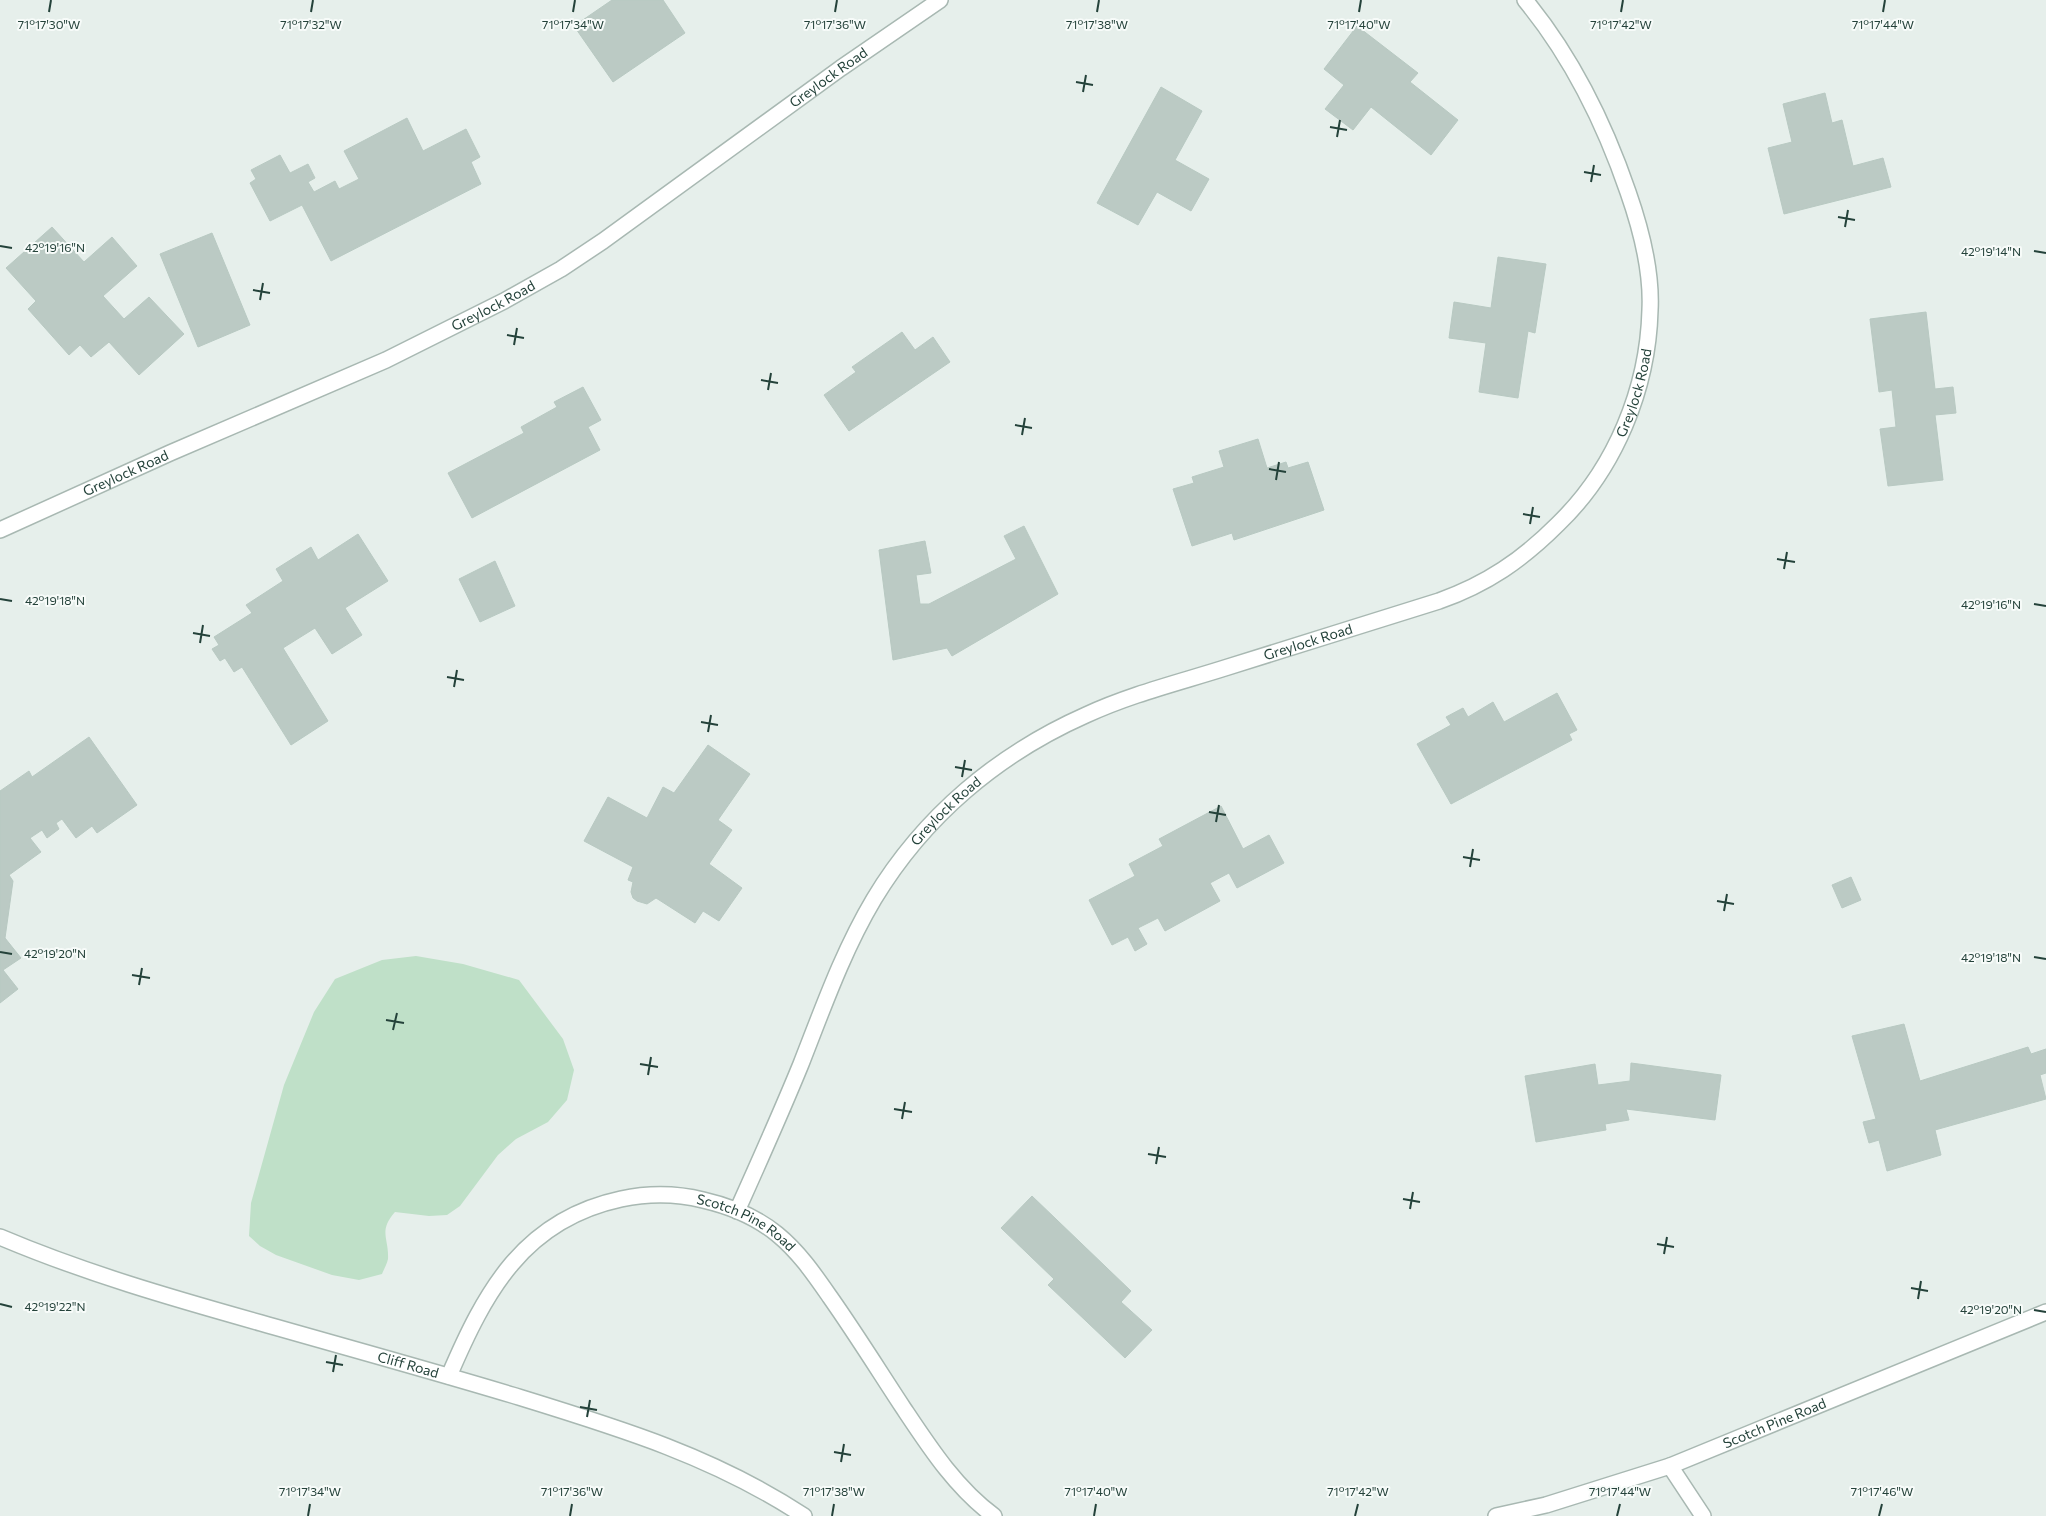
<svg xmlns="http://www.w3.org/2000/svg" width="2046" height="1516" font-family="Commissioner,sans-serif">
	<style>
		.green { fill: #bfe0c8 }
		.building { fill: #bbcac4; stroke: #b8c9c2 }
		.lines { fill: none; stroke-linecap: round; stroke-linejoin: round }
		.minor-casing { stroke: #a8b8b2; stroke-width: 18 }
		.tertiary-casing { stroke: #a8b8b2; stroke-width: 18 }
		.minor { stroke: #fff; stroke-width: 15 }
		.tertiary { stroke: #fff; stroke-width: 15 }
		.ticks { fill: none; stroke: #24423a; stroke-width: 2 }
		.labels { text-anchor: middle; stroke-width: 4; stroke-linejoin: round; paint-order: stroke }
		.street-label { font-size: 14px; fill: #24423a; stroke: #f7fbf9 }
		.ticks-label { font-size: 12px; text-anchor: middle; fill: #24423a; stroke: #f7fbf9; stroke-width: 4; stroke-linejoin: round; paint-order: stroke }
	</style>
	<rect width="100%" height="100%" fill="#e6efeb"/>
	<!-- green -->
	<path class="green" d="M416 956 463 964 519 980 563 1039 574 1070 567 1100 548 1122 516 1139 498 1155 460 1206 447 1215 429 1216 395 1212C378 1231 389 1238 388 1259 387 1264 384 1269 382 1274L359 1280 332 1275 276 1255 260 1246 249 1236 251 1203 284 1085 314 1012 335 979 382 960Z"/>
	<!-- building -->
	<path class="building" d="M612 0H663L685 33 613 82 574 26Z
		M1357 26 1418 73 1410 82 1458 120 1431 155 1371 107 1353 130 1325 109 1344 85 1324 69Z
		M1161 87 1202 111 1175 160 1209 179 1191 211 1157 192 1138 225 1097 203Z
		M1825 93 1832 123 1842 120 1853 166 1883 158 1891 187 1784 214 1768 148 1792 142 1783 104Z
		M407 118 423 151 466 129 480 157 471 162 481 184 331 261 302 205 270 221 250 183 256 179 251 170 280 155 290 173 308 164 315 178 308 182 314 192 335 181 339 189 359 179 344 151Z
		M52 227 84 262 112 237 137 266 103 296 124 319 149 297 184 334 139 375 109 342 91 357 80 345 69 355 28 309 36 301 6 268Z
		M212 233 250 325 198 347 160 254Z
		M1498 257 1546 264 1535 333 1528 331 1518 398 1479 392 1486 343 1449 338 1454 302 1491 308Z
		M1926 312 1935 389 1953 387 1956 413 1935 415 1943 480 1888 486 1880 429 1896 427 1892 390 1879 392 1870 319Z
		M902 332 915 350 933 337 950 362 849 431 824 395 856 372 852 367Z
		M583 387 601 420 588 427 600 450 472 518 448 473 524 433 521 427 557 407 554 402Z
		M1258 439 1267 468 1286 462 1288 468 1308 462 1324 510 1234 540 1232 533 1192 546 1173 489 1194 483 1192 477 1224 467 1219 451Z
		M1024 526 1058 594 952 656 947 648 893 660 879 550 925 541 931 573 916 575 920 604H929L1016 559 1004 536Z
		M358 534 388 581 345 608 362 635 332 654 315 628 283 648 328 721 291 745 242 667 234 672 225 658 220 661 212 649 219 645 214 637 252 613 246 605 283 581 276 569 311 547 318 560Z
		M495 561 515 606 480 622 459 579Z
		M1557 693 1577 730 1569 734 1572 740 1451 804 1417 744 1451 725 1446 717 1463 708 1468 717 1493 702 1504 722Z
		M89 737 137 805 97 833 92 826 76 838 62 819 56 823 59 829 47 838 42 830 30 838 41 852 9 875 13 881 5 938 21 958 3 970 18 989 0 1003V791L29 771 32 777Z
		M708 745 750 774 718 820 732 830 709 864 742 888 719 921 703 911 695 923 656 898 647 904 637 901 633 898 631 892 633 882 628 880 633 867 584 841 608 797 647 818 663 787 674 793Z
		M1221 806 1243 849 1269 835 1284 863 1237 888 1229 873 1210 883 1220 901 1165 931 1158 918 1138 928 1147 944 1135 951 1128 937 1112 945 1089 900 1135 876 1129 864 1163 846 1159 839Z
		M1851 877 1861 900 1842 908 1832 885Z
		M1904 1024 1920 1081 2028 1047 2031 1054 2046 1049V1073L2040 1075 2046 1099 1935 1130 1941 1155 1887 1171 1879 1140 1869 1143 1863 1122 1876 1119 1852 1036Z
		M1631 1063 1721 1075 1715 1120 1626 1109 1629 1120 1605 1124 1606 1130 1536 1142 1525 1076 1595 1064 1598 1085 1630 1081Z
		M1032 1196 1131 1291 1121 1302 1152 1330 1125 1358 1048 1285 1054 1279 1001 1228Z"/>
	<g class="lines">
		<!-- minor casing -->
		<g class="minor-casing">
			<g id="minor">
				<path id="s1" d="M0 530 170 453 386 360 504 301 561 269 603 241 841 68 940 0"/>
				<path id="s2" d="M737 1211C759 1162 781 1113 801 1064 823 1008 843 951 874 899 924 816 998 754 1086 715 1131 694 1181 682 1228 667 1298 645 1369 623 1439 601 1487 584 1522 560 1558 524 1615 469 1648 389 1650 310 1652 271 1641 229 1628 192 1604 122 1572 57 1525 0"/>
				<path id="s3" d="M449 1376C485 1292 523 1220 621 1199 649 1193 675 1193 703 1200 729 1206 756 1217 777 1234 799 1252 814 1274 830 1297 856 1334 879 1371 904 1409 930 1448 956 1488 994 1516"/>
				<path d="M1670 1466 1703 1516"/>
				<path id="s4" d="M1496 1516 1546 1505 1670 1466 2046 1312"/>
			</g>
		</g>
		<!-- tertiary casing -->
		<g class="tertiary-casing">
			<g id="tertiary">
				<path id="s5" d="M0 1237C85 1273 172 1298 261 1323 345 1347 429 1370 512 1395 616 1427 713 1456 804 1516"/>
			</g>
		</g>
		<!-- minor -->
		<use href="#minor" class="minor"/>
		<!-- tertiary -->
		<use href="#tertiary" class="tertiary"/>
	</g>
	<!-- ticks -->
	<path class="ticks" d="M49 12 51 0M311 12 313 0M573 12 575 0M835 12 837 0M1097 12 1099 0M1359 12 1361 0M1621 12 1623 0M1883 12 1885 0M1076 82 1093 85M1083 92 1086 75M1330 127 1347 130M1337 137 1340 120M1584 172 1601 175M1591 182 1594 165M1838 217 1855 220M1845 227 1848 210M0 246 12 248M2034 251 2046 253M253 290 270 293M260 300 263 283M507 335 524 338M514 345 517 328M761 380 778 383M768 390 771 373M1015 425 1032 428M1022 435 1025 418M1269 469 1286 472M1276 480 1279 462M1523 514 1540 517M1530 524 1533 507M1777 559 1795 562M1784 569 1787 552M0 599 12 601M2034 604 2046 606M193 633 210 636M200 643 203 625M447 677 464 680M454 687 457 670M701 722 718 725M708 732 711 715M955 767 972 770M962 777 965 760M1209 812 1226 815M1216 822 1219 805M1463 857 1480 860M1470 867 1473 849M1717 901 1734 904M1724 911 1727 894M0 952 12 954M2034 957 2046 959M132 975 150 978M139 985 142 968M386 1020 404 1023M393 1030 397 1013M640 1064 658 1067M648 1075 651 1057M894 1109 912 1112M902 1119 905 1102M1148 1154 1166 1157M1156 1164 1159 1147M1403 1199 1420 1202M1410 1209 1413 1192M1657 1244 1674 1247M1664 1254 1667 1237M1911 1288 1928 1291M1918 1299 1921 1281M0 1304 12 1307M2034 1310 2046 1312M326 1362 343 1365M333 1372 336 1355M580 1407 597 1410M587 1417 590 1400M834 1452 851 1455M841 1462 844 1444M308 1516 310 1504M570 1516 572 1504M832 1516 834 1504M1094 1516 1096 1504M1355 1516 1358 1504M1617 1516 1620 1504M1879 1516 1882 1504"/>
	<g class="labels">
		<!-- street labels -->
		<g class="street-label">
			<text dy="5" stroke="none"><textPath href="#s1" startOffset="948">Greylock Road</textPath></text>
			<text dy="5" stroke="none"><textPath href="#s1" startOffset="542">Greylock Road</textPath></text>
			<text dy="5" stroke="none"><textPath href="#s2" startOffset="1294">Greylock Road</textPath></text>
			<text dy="5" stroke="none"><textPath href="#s1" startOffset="138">Greylock Road</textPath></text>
			<text dy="5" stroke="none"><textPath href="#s2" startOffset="860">Greylock Road</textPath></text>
			<text dy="5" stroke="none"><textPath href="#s2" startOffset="455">Greylock Road</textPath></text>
			<text dy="5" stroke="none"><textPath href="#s3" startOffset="390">Scotch Pine Road</textPath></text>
			<text dy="5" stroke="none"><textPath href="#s5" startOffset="428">Cliff Road</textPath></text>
			<text dy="5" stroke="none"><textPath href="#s4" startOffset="294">Scotch Pine Road</textPath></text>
		</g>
	</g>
	<g class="ticks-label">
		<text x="49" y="29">71°17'30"W</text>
		<text x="835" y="29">71°17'36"W</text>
		<text x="1359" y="29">71°17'40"W</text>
		<text x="1621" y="29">71°17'42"W</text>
		<text x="311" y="29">71°17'32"W</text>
		<text x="573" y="29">71°17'34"W</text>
		<text x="1097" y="29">71°17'38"W</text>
		<text x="1883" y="29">71°17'44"W</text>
		<text x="55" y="252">42°19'16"N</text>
		<text x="1991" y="256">42°19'14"N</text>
		<text x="55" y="605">42°19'18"N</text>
		<text x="1991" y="609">42°19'16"N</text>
		<text x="55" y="958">42°19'20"N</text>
		<text x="1991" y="962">42°19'18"N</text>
		<text x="55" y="1311">42°19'22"N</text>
		<text x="1991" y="1314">42°19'20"N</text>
		<text x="310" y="1496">71°17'34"W</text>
		<text x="572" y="1496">71°17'36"W</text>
		<text x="834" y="1496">71°17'38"W</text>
		<text x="1096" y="1496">71°17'40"W</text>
		<text x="1358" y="1496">71°17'42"W</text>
		<text x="1620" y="1496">71°17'44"W</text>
		<text x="1882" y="1496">71°17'46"W</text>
	</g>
</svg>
